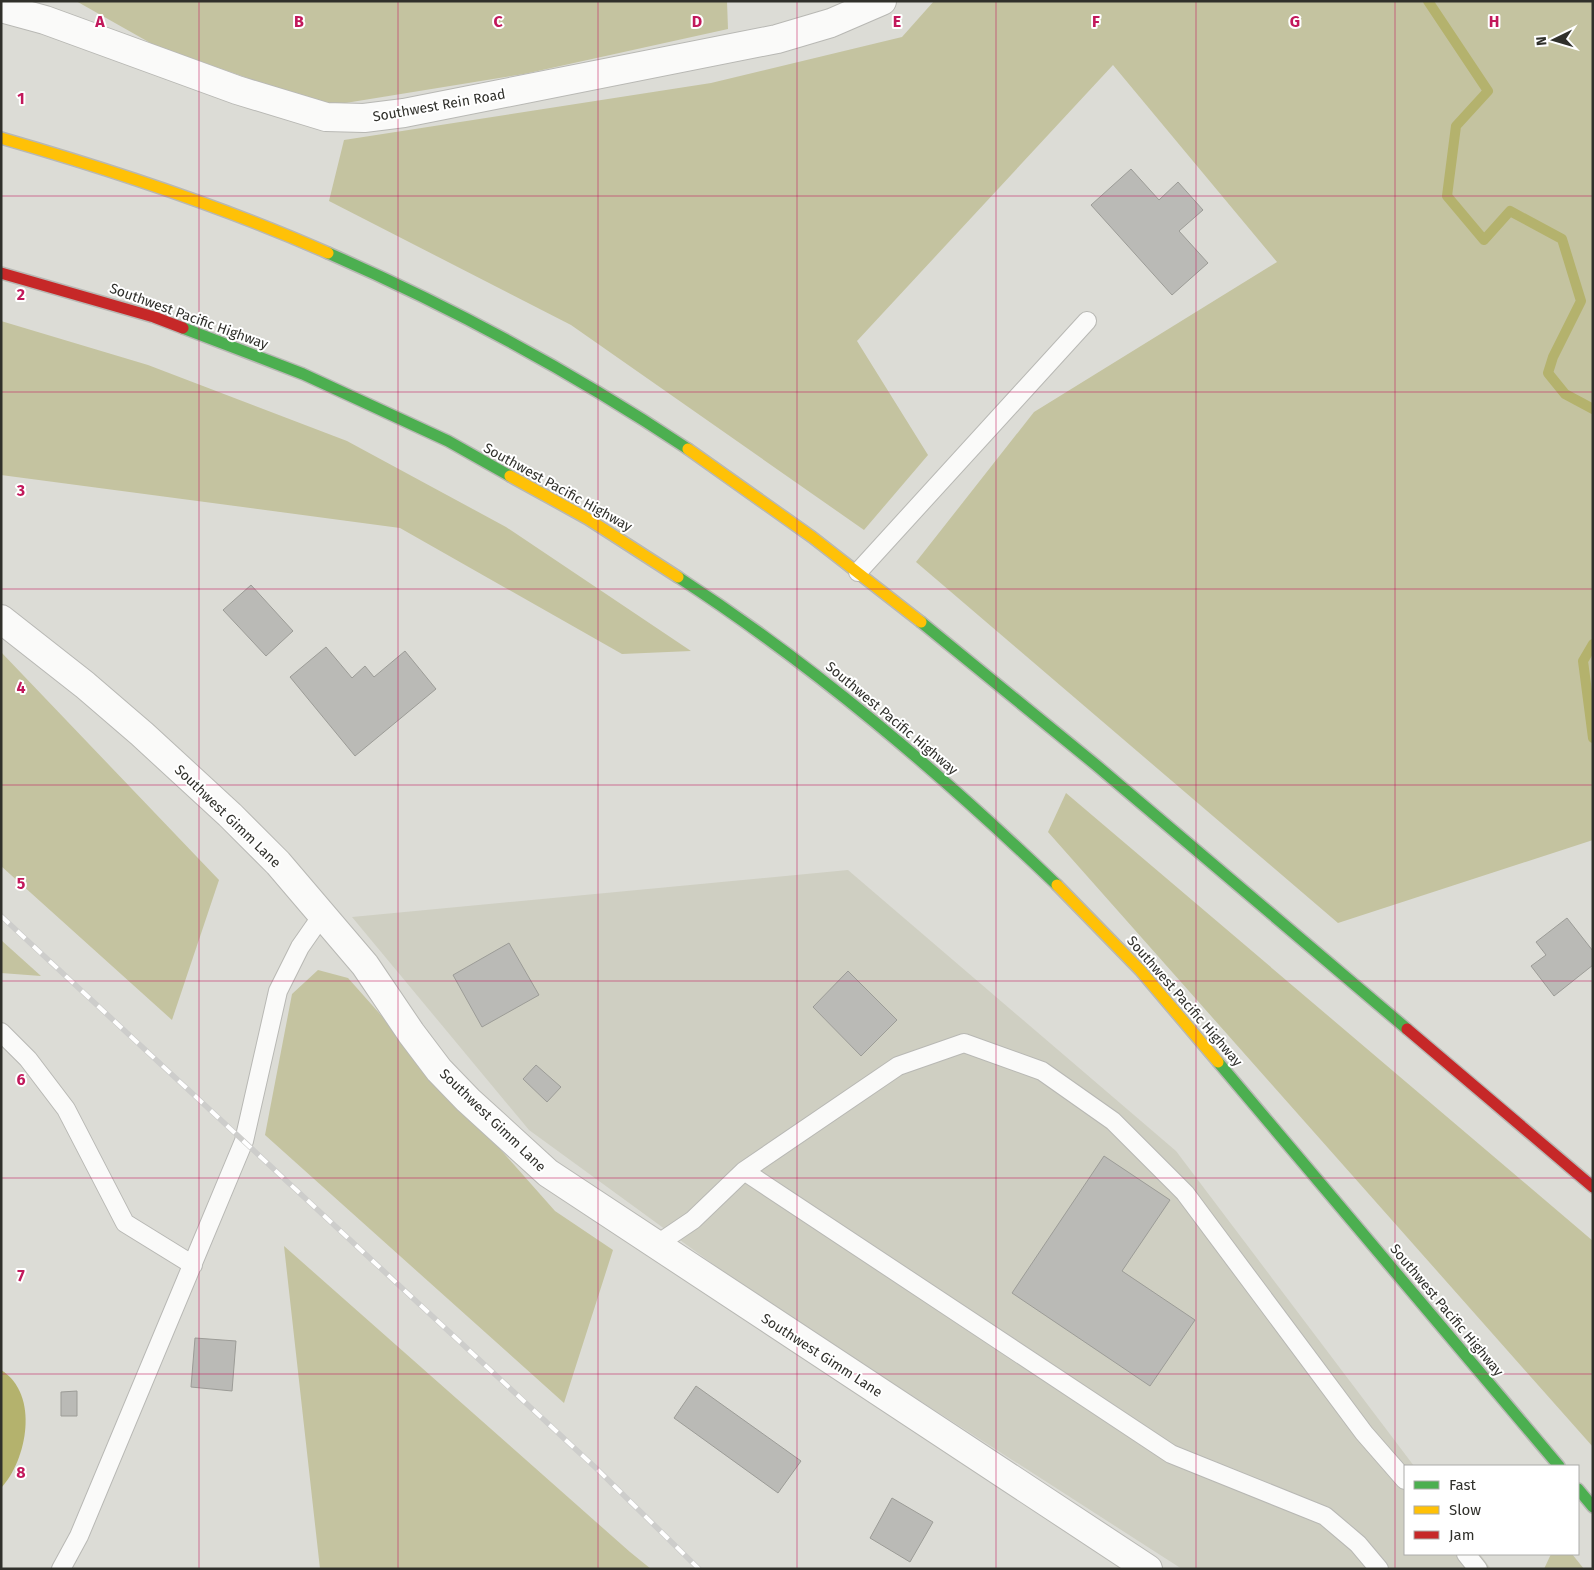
<svg xmlns="http://www.w3.org/2000/svg" width="1594" height="1570" font-family="'Fira Sans',sans-serif">
	<style>
		.built { fill: #cfcfc2 }
		.green { fill: #c4c3a0 }
		.water { fill: #b4b26d }
		.lines { fill: none; stroke-linecap: round; stroke-linejoin: round }
		.stream { stroke: #b4b26d; stroke-width: 10 }
		.building { fill: #babab6; stroke: #9c9c97 }
		.lane-casing { stroke: #b8b8b4; stroke-width: 20 }
		.street-casing { stroke: #b8b8b4; stroke-width: 30 }
		.fast-casing { stroke: #b8b8b4; stroke-width: 14 }
		.slow-casing { stroke: #b8b8b4; stroke-width: 14 }
		.jam-casing { stroke: #b8b8b4; stroke-width: 14 }
		.lane { stroke: #fafaf9; stroke-width: 18 }
		.street { stroke: #fafaf9; stroke-width: 28 }
		.fast { stroke: #4caf50; stroke-width: 11 }
		.slow { stroke: #ffc107; stroke-width: 11 }
		.jam { stroke: #c62828; stroke-width: 11 }
		.rail-casing { stroke: #cdcdcb; stroke-width: 5.5 }
		.rail { stroke: #fff; stroke-width: 4; stroke-dasharray: 11; stroke-linecap: butt }
		.grid { fill: none; stroke: #c2185b; stroke-width: 1; stroke-opacity: 0.55 }
		.labels { text-anchor: middle; stroke-width: 4; stroke-linejoin: round; paint-order: stroke }
		.street-label { font-size: 14px; fill: #30302b; stroke: #fff }
		.grid-label { font-size: 16px; text-anchor: middle; font-weight: bold; fill: #c2185b; stroke: #fff; stroke-width: 4; stroke-linejoin: round; paint-order: stroke }
	</style>
	<rect width="100%" height="100%" fill="#dcdcd6"/>
	<!-- built -->
	<path class="built" d="M848 870 1176 1151 1414 1466H1405V1554H1480L1491 1569H1182L754 1294 529 1130 352 917Z"/>
	<!-- green -->
	<path class="green" d="M76 1H727L728 29 524 74 327 106 154 45Z
		M934 1H1593V840L1338 923 916 562 1034 412 1277 262 1113 65 857 341 928 455 864 530 571 325 329 201 344 140 711 83 902 37Z
		M1 321 148 365 347 441 506 527 691 651 622 654 400 528 1 475Z
		M1 652 219 880 172 1020 1 866Z
		M1066 793 1593 1241V1447L1048 832Z
		M1 940 41 976 1 973Z
		M318 970 348 978 555 1211 613 1250 564 1403 265 1135 292 994Z
		M284 1246 630 1552 651 1569H320Z
		M1551 1554H1572L1584 1569H1544Z"/>
	<!-- water -->
	<path class="water" d="M1 1370C40 1394 27 1460 1 1488Z"/>
	<g class="lines">
		<!-- stream -->
		<path class="stream" d="M1428 1 1488 91 1456 126 1447 196 1484 240 1510 211 1562 239 1581 301 1553 357 1548 373 1565 394 1593 409
			M1593 644 1583 661 1593 738"/>
	</g>
	<!-- building -->
	<path class="building" d="M1131 169 1159 200 1178 182 1203 210 1179 231 1208 263 1172 295 1091 205Z
		M251 585 293 631 266 656 223 610Z
		M326 647 352 678 365 666 374 677 405 651 436 689 355 756 290 677Z
		M1567 918 1593 951V965L1554 996 1531 966 1546 955 1536 942Z
		M509 943 539 995 482 1027 453 975Z
		M848 971 897 1020 861 1056 813 1007Z
		M536 1065 561 1087 547 1102 523 1079Z
		M1104 1156 1170 1200 1122 1271 1195 1320 1150 1386 1012 1293Z
		M195 1338 236 1341 232 1391 191 1387Z
		M696 1386 801 1461 778 1493 674 1418Z
		M77 1391V1416H61V1392Z
		M892 1498 933 1522 910 1562 870 1538Z"/>
	<g class="lines">
		<!-- lane casing -->
		<g class="lane-casing">
			<path id="lane" d="M858 572 1087 321
				M1 1032 28 1059 66 1109 125 1223 193 1265
				M744 1171 1171 1454 1325 1516 1358 1544 1379 1569
				M656 1245 693 1220 744 1171 898 1066 964 1043 1042 1071 1113 1121 1185 1193 1364 1433 1405 1480
				M1466 1554 1478 1569
				M61 1569 79 1536 244 1141 278 991 300 947 323 914"/>
		</g>
		<!-- street casing -->
		<g class="street-casing">
			<path id="street" d="M1 8 45 20 237 90 326 117 364 118 404 113 777 39 831 23 882 1
				M1 619 85 685 142 734 230 815 278 863 365 965 411 1033 439 1070 468 1100 548 1173 1148 1569"/>
		</g>
		<!-- fast casing -->
		<g class="fast-casing">
			<path id="fast" d="M328 253C454 308 574 373 688 449
				M183 328 303 374 448 441 510 476
				M678 577C815 666 939 772 1057 885
				M921 622 1096 765 1407 1029
				M1218 1062 1559 1466
				M1578 1489 1593 1507"/>
		</g>
		<!-- slow casing -->
		<g class="slow-casing">
			<path id="slow" d="M1 138C112 170 222 206 328 253
				M688 449 812 537 921 622
				M510 476 588 519 678 577
				M1057 885 1140 970 1218 1062"/>
		</g>
		<!-- jam casing -->
		<g class="jam-casing">
			<path id="jam" d="M1 273 154 317 183 328
				M1407 1029 1593 1187"/>
		</g>
		<!-- lane -->
		<use href="#lane" class="lane"/>
		<!-- street -->
		<use href="#street" class="street"/>
		<!-- fast -->
		<use href="#fast" class="fast"/>
		<!-- slow -->
		<use href="#slow" class="slow"/>
		<!-- jam -->
		<use href="#jam" class="jam"/>
		<!-- rail casing -->
		<g class="rail-casing">
			<path id="rail" d="M1 916 597 1469 699 1569"/>
		</g>
		<!-- rail -->
		<use href="#rail" class="rail"/>
	</g>
	<!-- grid -->
	<path class="grid" d="M199 1V1569M398 1V1569M598 1V1569M797 1V1569M996 1V1569M1196 1V1569M1395 1V1569M1 196H1593M1 392H1593M1 589H1593M1 785H1593M1 981H1593M1 1178H1593M1 1374H1593"/>
	<g class="labels">
		<!-- street labels -->
		<g class="street-label">
			<text transform="translate(439 105) rotate(-10)" y="5">Southwest Rein Road</text>
			<text transform="translate(189 316) rotate(20)" y="5">Southwest Pacific Highway</text>
			<text transform="translate(558 487) rotate(29)" y="5">Southwest Pacific Highway</text>
			<text transform="translate(892 718) rotate(40)" y="5">Southwest Pacific Highway</text>
			<text transform="translate(228 816) rotate(44)" y="5">Southwest Gimm Lane</text>
			<text transform="translate(1185 1001) rotate(49)" y="5">Southwest Pacific Highway</text>
			<text transform="translate(493 1120) rotate(44)" y="5">Southwest Gimm Lane</text>
			<text transform="translate(1447 1310) rotate(50)" y="5">Southwest Pacific Highway</text>
			<text transform="translate(822 1355) rotate(33)" y="5">Southwest Gimm Lane</text>
		</g>
	</g>
	<g class="grid-label">
		<text x="100" y="27">A</text>
		<text x="299" y="27">B</text>
		<text x="498" y="27">C</text>
		<text x="697" y="27">D</text>
		<text x="897" y="27">E</text>
		<text x="1096" y="27">F</text>
		<text x="1295" y="27">G</text>
		<text x="1494" y="27">H</text>
		<text x="21" y="104">1</text>
		<text x="21" y="300">2</text>
		<text x="21" y="496">3</text>
		<text x="21" y="693">4</text>
		<text x="21" y="889">5</text>
		<text x="21" y="1085">6</text>
		<text x="21" y="1281">7</text>
		<text x="21" y="1478">8</text>
	</g>
	<!-- border -->
	<rect width="1594" height="1570" fill="none" stroke="#30302b" stroke-width="5"/>
	<!-- legend -->
	<rect x="1404" y="1465" width="175" height="90" fill="#ffffff" stroke="#acacaa"/>
	<rect x="1414" y="1481" width="25" height="8" fill="#4caf50" stroke="#acacaa"/>
	<text x="1449" y="1490" font-size="15" fill="#30302b">Fast</text>
	<rect x="1414" y="1506" width="25" height="8" fill="#ffc107" stroke="#acacaa"/>
	<text x="1449" y="1515" font-size="15" fill="#30302b">Slow</text>
	<rect x="1414" y="1531" width="25" height="8" fill="#c62828" stroke="#acacaa"/>
	<text x="1449" y="1540" font-size="15" fill="#30302b">Jam</text>
	<!-- north arrow -->
	<g transform="translate(1554 40) rotate(265)" stroke="#ffffff" stroke-width="4" paint-order="stroke">
	<path d="M0-4L9 19L0 12L-9 19Z" fill="#30302b"/>
	<text y="-8" font-size="14" font-weight="bold" text-anchor="middle" fill="#30302b">N</text>
	</g>
</svg>
